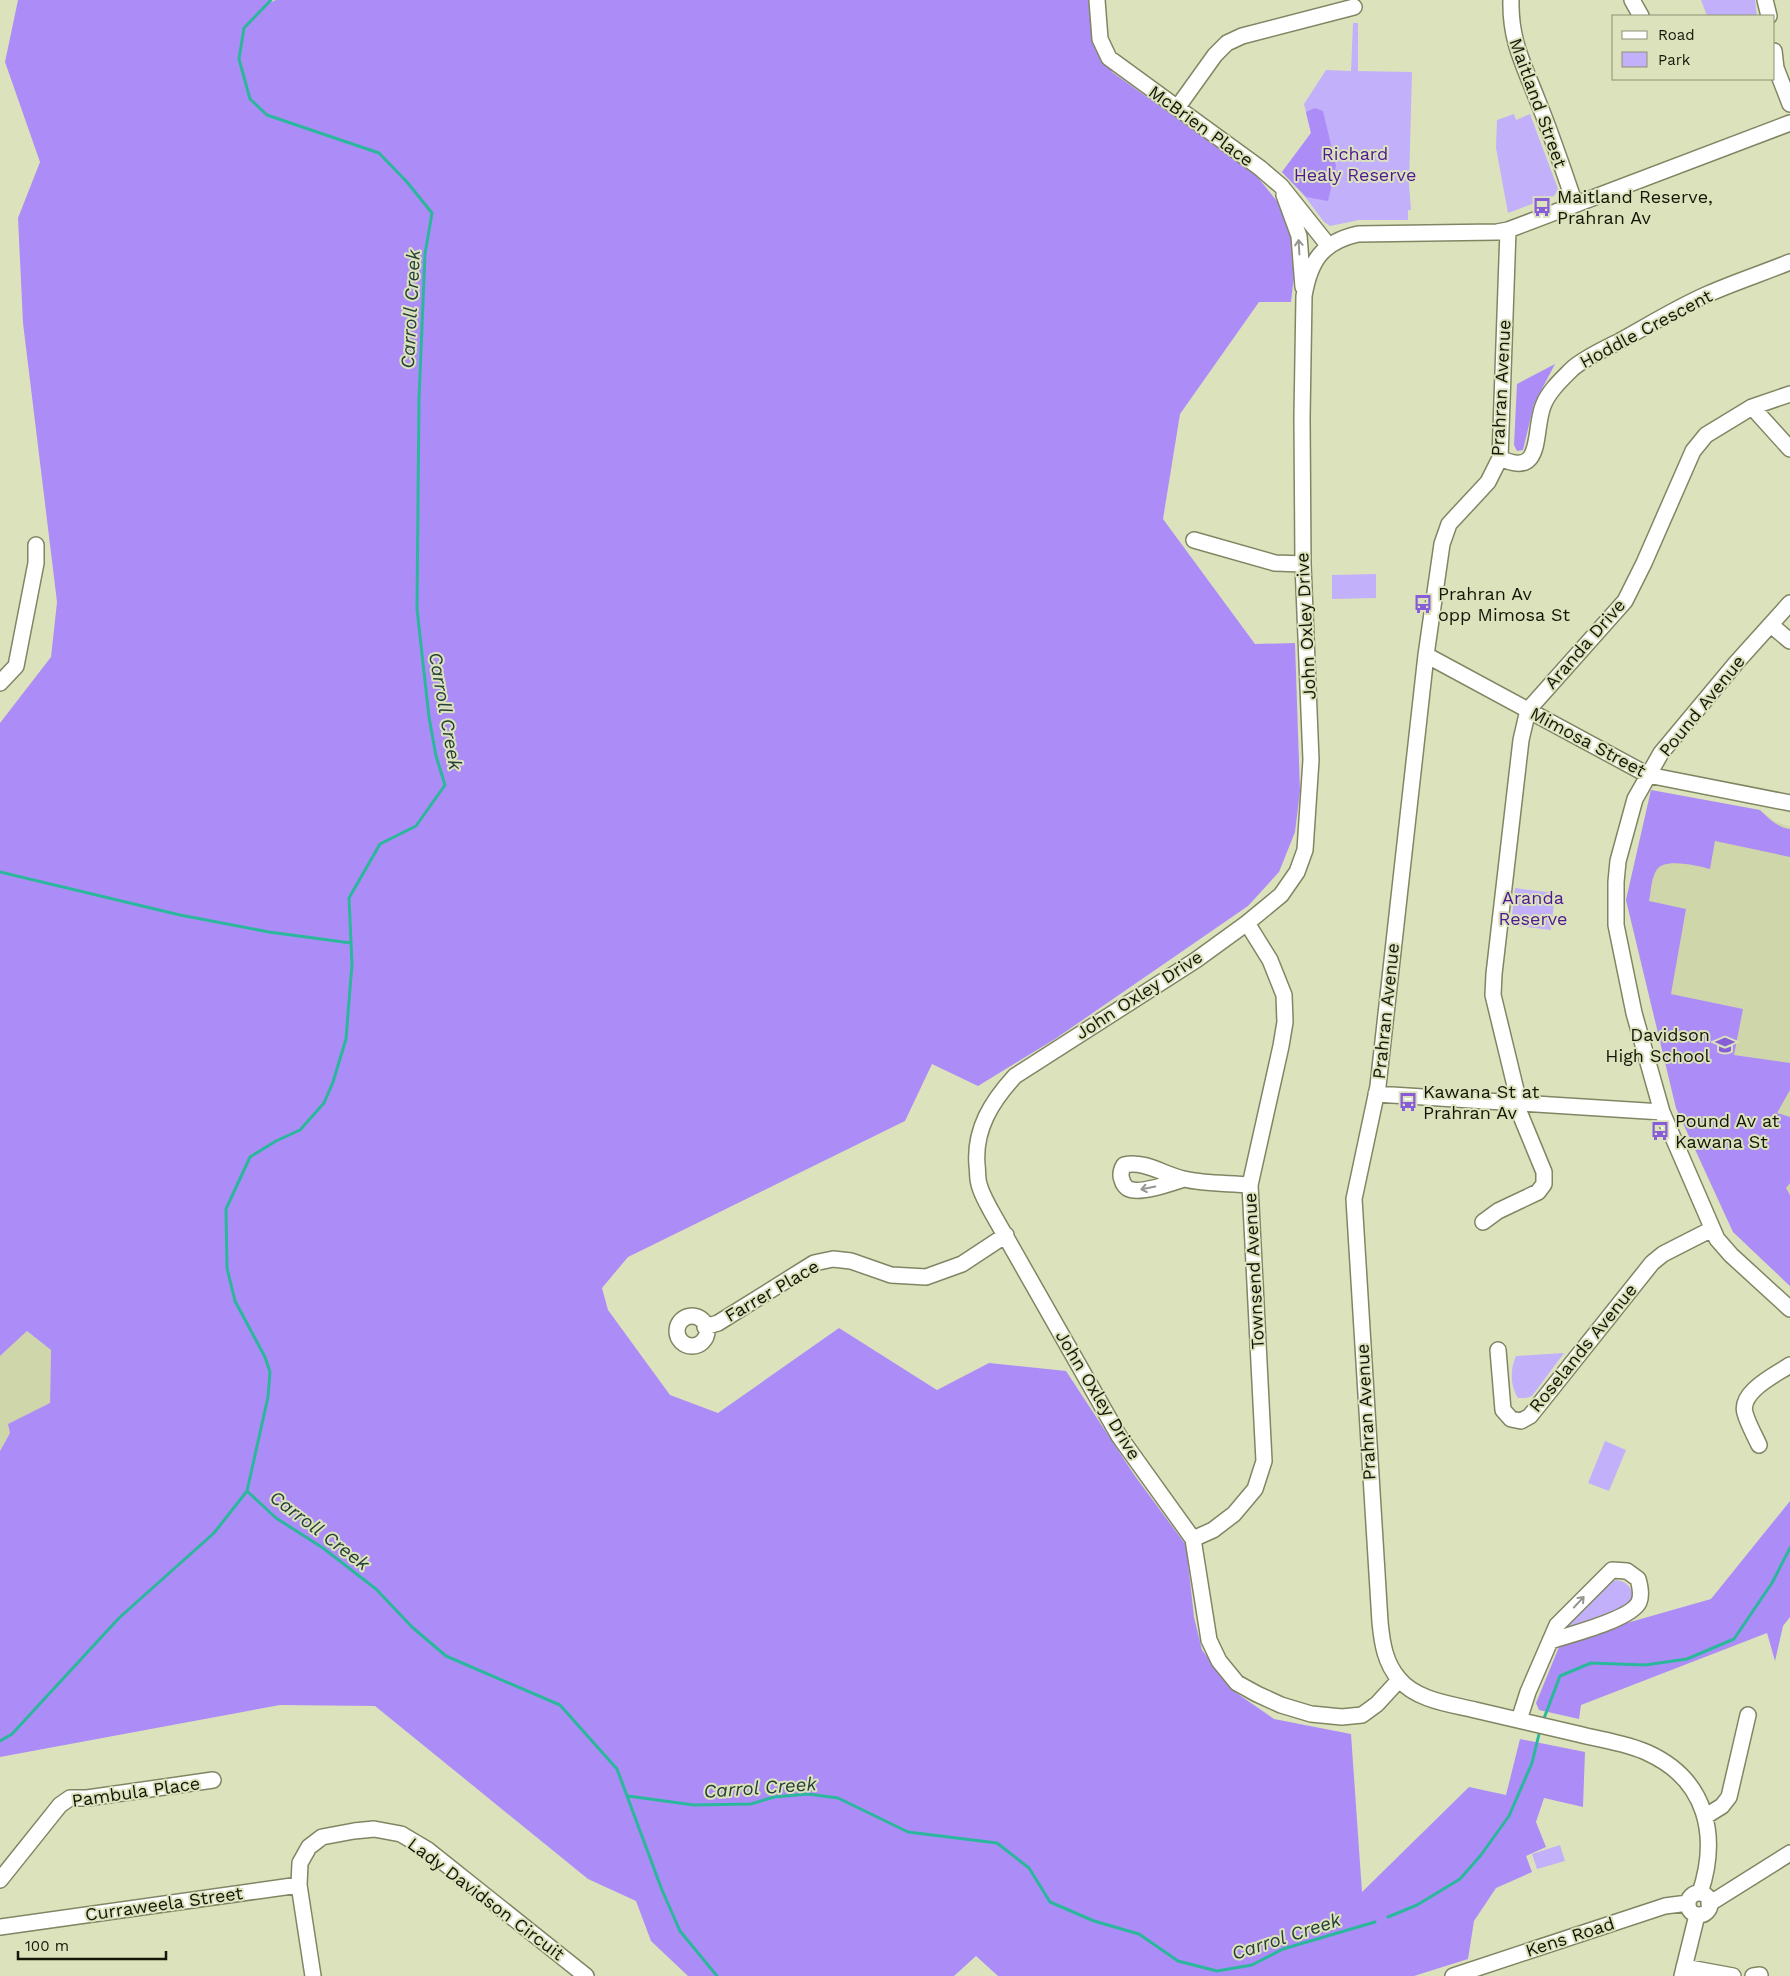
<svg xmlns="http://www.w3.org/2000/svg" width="1790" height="1976" font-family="'Work Sans',sans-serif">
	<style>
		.built { fill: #cfd7aa }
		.green { fill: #c3b0fa }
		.forest { fill: #ac8df7 }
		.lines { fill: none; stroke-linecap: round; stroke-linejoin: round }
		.stream { stroke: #2bb79c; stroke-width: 3 }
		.minor-casing { stroke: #808663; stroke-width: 18 }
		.minor { stroke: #fff; stroke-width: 15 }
		.oneway { stroke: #959690 }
		.labels { text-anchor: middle; stroke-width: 4; stroke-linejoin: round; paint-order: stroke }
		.street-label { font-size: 18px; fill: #141608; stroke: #dce3bc }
		.park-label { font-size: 18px; fill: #4e1894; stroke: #dce3bc }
		.poi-label { font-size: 18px; fill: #141608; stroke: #dce3bc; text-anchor: start }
		.water-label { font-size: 19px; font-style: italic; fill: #244039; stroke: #dce3bc }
	</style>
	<rect width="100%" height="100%" fill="#dce3bc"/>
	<!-- built -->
	<path class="built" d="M1651 790 1760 810 1774 821 1790 827V1286L1733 1232 1676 1108 1626 900Z
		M27 1331 51 1350 50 1403 10 1433 0 1451V1356Z"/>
	<!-- green -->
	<path class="green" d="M1701 0H1755L1757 16H1707Z
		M1353 23H1358V71L1412 72 1409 184 1411 210H1408V220H1359L1330 226 1324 222 1303 194 1282 172 1311 133 1304 104 1326 70 1351 71Z
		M1514 114 1516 120 1530 114 1558 189 1554 196 1508 213 1496 148 1497 120Z
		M1376 574V598L1332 599V575Z
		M1515 888 1555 893 1551 930 1511 925Z
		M1564 1353 1532 1396 1526 1398H1518C1510 1386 1510 1369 1516 1356Z
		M1605 1441 1626 1450 1609 1491 1588 1483Z
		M1616 1580C1628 1582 1631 1587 1634 1598L1626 1611 1568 1627 1567 1625 1606 1585Z
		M1560 1845 1565 1861 1537 1869 1532 1854Z"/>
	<!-- forest -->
	<path class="forest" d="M18 0H269V3L276 0H1091L1090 22 1112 72 1256 175 1284 210 1296 259 1291 302H1259L1180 414 1163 519 1255 644 1295 643 1300 791 1295 832 1279 872 1248 906 1055 1039 978 1086 932 1064 905 1121 628 1257 602 1288 608 1310 670 1395 718 1413 839 1328 937 1390 989 1363 1066 1371 1135 1476 1186 1545 1194 1617 1202 1650 1235 1692 1274 1719 1351 1734 1362 1892 1469 1787 1506 1795 1520 1739 1585 1752 1583 1807 1544 1798 1536 1822 1546 1847 1526 1856 1532 1872 1496 1888 1474 1921 1468 1959 1414 1976H998L976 1956 954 1976H688L651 1941 636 1901 588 1879 375 1706 280 1705 0 1757V1451L10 1433 8 1424 50 1403 51 1350 27 1331 0 1356V723L51 657 57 602 23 323 18 218 40 162 5 62Z
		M1315 108 1323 111 1336 166 1328 201 1306 197 1282 172 1311 133 1306 112Z
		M1555 364 1534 404 1523 450 1517 451 1514 445 1517 384Z
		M1651 790 1760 810C1768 818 1778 828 1790 829V857L1715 841 1710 869C1697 866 1661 856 1655 873 1651 881 1651 892 1649 901L1686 909 1671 994 1743 1009 1734 1055 1790 1063V1090L1777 1113 1790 1117V1183L1786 1188 1790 1195V1286L1733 1232 1676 1108 1626 900Z
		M1790 1501V1617L1783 1626 1775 1661 1767 1633 1581 1705 1579 1719 1539 1710 1536 1703 1559 1647 1567 1640 1711 1599Z"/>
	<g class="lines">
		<!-- stream -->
		<path class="stream" d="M271 0 244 28 239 59 250 99 267 115 379 153 407 182 432 213 425 254 419 398 417 609 429 717 436 756 445 785 416 826 380 844 349 898 352 964 346 1039 333 1082 324 1103 300 1130 276 1141 250 1157 226 1209 227 1268 235 1301 265 1357 270 1372 268 1397 247 1491 276 1518 323 1548 376 1589 412 1627 446 1656 560 1705 617 1769 662 1890 680 1931 717 1976
			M0 872 180 915 269 932 351 943
			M1543 1721 1560 1676 1591 1663 1645 1665 1687 1659 1734 1639 1772 1583 1790 1548
			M0 1741 12 1734 119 1618 214 1533 247 1491
			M628 1796 694 1805 751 1804 774 1797 808 1794 838 1798 908 1832 997 1843 1029 1868 1050 1902 1094 1921 1139 1934 1178 1961 1217 1971 1252 1965 1283 1949 1375 1922
			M1388 1917 1417 1905 1460 1879 1481 1855 1509 1816 1532 1763 1540 1730"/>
		<!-- minor casing -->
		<g class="minor-casing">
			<path id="minor" d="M1097 0 1100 39 1109 58 1260 168 1281 186 1328 245
				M1511 0C1510 40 1523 63 1537 99 1551 133 1563 169 1575 204
				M1632 0 1641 16
				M1765 0 1769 16
				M1774 51 1776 68 1790 104
				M1177 108 1215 55 1227 43 1242 36 1354 7
				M1284 195 1299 236 1303 287
				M1508 230 1500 458 1488 482 1449 524 1442 544 1426 655 1378 1086 1354 1199 1380 1622C1382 1643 1385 1663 1399 1679 1416 1700 1450 1704 1475 1710 1509 1718 1544 1726 1578 1734 1601 1740 1627 1743 1648 1753 1707 1780 1719 1836 1700 1893
				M1752 407 1790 449
				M1500 458C1544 479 1533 432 1543 406 1548 392 1561 380 1571 370 1582 359 1606 348 1620 341 1649 325 1678 307 1708 294 1735 282 1763 273 1790 262
				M1194 540 1275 563 1303 564
				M1790 603 1736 663 1661 753 1635 799 1618 861 1616 882V925L1634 1013 1662 1112 1717 1239 1731 1255 1790 1309
				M1771 625 1790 641
				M1426 655 1648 775 1790 803
				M0 683 16 666 36 563V545
				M1376 1094 1662 1112
				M1184 1179C1172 1183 1140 1194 1129 1189 1126 1188 1123 1184 1122 1180 1120 1175 1121 1170 1124 1165 1145 1160 1164 1175 1184 1179 1205 1184 1228 1183 1250 1185
				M1483 1222 1498 1211 1538 1192 1544 1184V1172L1518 1109 1516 1090 1493 995 1494 974 1521 740 1528 710 1625 601 1644 563 1693 451 1706 435 1752 407 1790 394
				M677 1331a15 15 0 1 1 30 0a15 15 0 1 1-30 0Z
				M705 1327 718 1323 814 1263 833 1259 851 1261 891 1275 926 1277 962 1264 1006 1235
				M1498 1350 1503 1410 1511 1419 1521 1421 1530 1416 1652 1263 1663 1254 1712 1229
				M1759 1445C1754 1434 1748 1424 1745 1413 1739 1392 1775 1375 1790 1365
				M1193 1539 1213 1530 1234 1514 1255 1489 1264 1461 1250 1185 1281 1046 1285 1022 1284 995 1270 960 1247 923
				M1399 1680 1377 1704 1362 1715 1342 1717 1311 1714 1281 1705 1257 1694 1237 1683 1219 1661 1209 1640 1193 1539 1119 1436 990 1209C986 1201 981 1193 979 1184 977 1178 978 1171 977 1165 974 1129 992 1101 1015 1076L1196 960 1247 923 1281 895 1297 872 1305 850 1311 760 1303 564 1302 417 1304 296C1310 261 1322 242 1358 234L1497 232 1508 230 1790 123
				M1519 1720 1528 1692 1557 1625 1612 1570 1627 1571 1638 1579C1640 1586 1642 1595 1639 1602 1632 1619 1569 1635 1550 1641
				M1706 1816 1722 1806 1729 1797 1748 1715
				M0 1880 60 1805 70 1798H87L213 1780
				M1688 1904a11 11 0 1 1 22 0a11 11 0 1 1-22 0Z
				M1709 1904 1790 1853
				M0 1927 299 1885
				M1684 1967 1733 1976
				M313 1976 299 1885 300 1863 309 1847 322 1837 354 1831 374 1829 401 1834 428 1850 586 1976
				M1453 1976 1665 1906 1688 1903
				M1682 1976 1697 1915
				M1753 1976 1760 1975"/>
		</g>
		<!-- minor -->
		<use href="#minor" class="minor"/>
	</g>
	<!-- one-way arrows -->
	<defs><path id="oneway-shaft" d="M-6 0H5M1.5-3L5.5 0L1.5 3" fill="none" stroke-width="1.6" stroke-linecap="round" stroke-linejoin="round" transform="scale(1.25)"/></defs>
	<g class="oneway">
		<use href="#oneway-shaft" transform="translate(1299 247) rotate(-93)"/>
		<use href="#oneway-shaft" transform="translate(1148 1188) rotate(168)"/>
		<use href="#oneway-shaft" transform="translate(1579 1602) rotate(-47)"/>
	</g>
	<!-- icons -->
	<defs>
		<g id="bus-bare" transform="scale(1.5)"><path d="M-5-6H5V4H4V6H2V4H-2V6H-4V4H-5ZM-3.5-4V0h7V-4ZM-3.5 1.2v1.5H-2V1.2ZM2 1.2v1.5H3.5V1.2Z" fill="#875ed8" stroke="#dce3bc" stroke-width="2.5" paint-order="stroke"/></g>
		<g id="school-bare" transform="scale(1.5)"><path d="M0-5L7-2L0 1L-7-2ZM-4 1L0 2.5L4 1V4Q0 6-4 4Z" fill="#875ed8" stroke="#dce3bc" stroke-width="2.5" paint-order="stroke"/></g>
	</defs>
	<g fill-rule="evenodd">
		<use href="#bus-bare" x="1542" y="207"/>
		<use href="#bus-bare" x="1423" y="604"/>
		<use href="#school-bare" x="1725" y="1045"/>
		<use href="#bus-bare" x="1408" y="1102"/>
		<use href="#bus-bare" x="1660" y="1131"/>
	</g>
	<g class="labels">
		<!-- street labels -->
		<g class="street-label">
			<text transform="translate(1538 103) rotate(70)" y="6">Maitland Street</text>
			<text transform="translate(1201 126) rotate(36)" y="6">McBrien Place</text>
			<text transform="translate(1646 329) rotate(-28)" y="6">Hoddle Crescent</text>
			<text transform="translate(1501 388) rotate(-87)" y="6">Prahran Avenue</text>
			<text transform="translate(1306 626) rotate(-93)" y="6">John Oxley Drive</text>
			<text transform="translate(1585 644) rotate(-49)" y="6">Aranda Drive</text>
			<text transform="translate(1702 706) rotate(-51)" y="6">Pound Avenue</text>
			<text transform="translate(1588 742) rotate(28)" y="6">Mimosa Street</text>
			<text transform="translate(1139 995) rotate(-33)" y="6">John Oxley Drive</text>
			<text transform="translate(1386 1011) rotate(-84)" y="6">Prahran Avenue</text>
			<text transform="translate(1254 1271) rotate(-93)" y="6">Townsend Avenue</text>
			<text transform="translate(772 1291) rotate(-30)" y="6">Farrer Place</text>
			<text transform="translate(1583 1348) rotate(-51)" y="6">Roselands Avenue</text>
			<text transform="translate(1098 1395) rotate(59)" y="6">John Oxley Drive</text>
			<text transform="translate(1366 1412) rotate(-93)" y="6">Prahran Avenue</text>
			<text transform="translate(136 1792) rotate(-8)" y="6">Pambula Place</text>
			<text transform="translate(486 1899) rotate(37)" y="6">Lady Davidson Circuit</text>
			<text transform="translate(164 1904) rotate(-8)" y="6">Curraweela Street</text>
			<text transform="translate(1570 1937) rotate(-18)" y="6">Kens Road</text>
		</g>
		<!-- park labels -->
		<g class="park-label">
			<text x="1355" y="160">Richard<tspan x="1355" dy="21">Healy Reserve</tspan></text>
			<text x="1533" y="904">Aranda<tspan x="1533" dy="21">Reserve</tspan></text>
		</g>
		<!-- poi labels -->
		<g class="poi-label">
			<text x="1557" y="203">Maitland Reserve,<tspan x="1557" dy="21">Prahran Av</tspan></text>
			<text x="1438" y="600">Prahran Av<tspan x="1438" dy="21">opp Mimosa St</tspan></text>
			<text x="1710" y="1041" text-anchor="end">Davidson<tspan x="1710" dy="21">High School</tspan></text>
			<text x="1423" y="1098">Kawana St at<tspan x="1423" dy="21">Prahran Av</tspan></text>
			<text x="1675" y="1127">Pound Av at<tspan x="1675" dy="21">Kawana St</tspan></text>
		</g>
		<!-- water labels -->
		<g class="water-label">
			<text transform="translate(410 309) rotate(-87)" y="7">Carroll Creek</text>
			<text transform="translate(446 711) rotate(80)" y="7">Carroll Creek</text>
			<text transform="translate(320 1530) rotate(37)" y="7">Carroll Creek</text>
			<text transform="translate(760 1787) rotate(-4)" y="7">Carrol Creek</text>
			<text transform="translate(1286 1936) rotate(-18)" y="7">Carrol Creek</text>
		</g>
	</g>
	<!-- legend -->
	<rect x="1612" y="15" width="162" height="65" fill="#dce3bc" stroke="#8c9174"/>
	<rect x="1622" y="31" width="25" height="8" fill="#ffffff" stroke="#8c9174"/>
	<text x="1658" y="40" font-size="15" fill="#141608">Road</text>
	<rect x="1622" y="52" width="25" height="15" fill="#c3b0fa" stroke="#8c9174"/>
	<text x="1658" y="65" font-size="15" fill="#141608">Park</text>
	<!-- scale -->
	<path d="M18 1951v8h148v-8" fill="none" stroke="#141608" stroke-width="2.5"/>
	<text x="25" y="1951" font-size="15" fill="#141608" stroke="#dce3bc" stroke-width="4" paint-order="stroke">100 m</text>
</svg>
